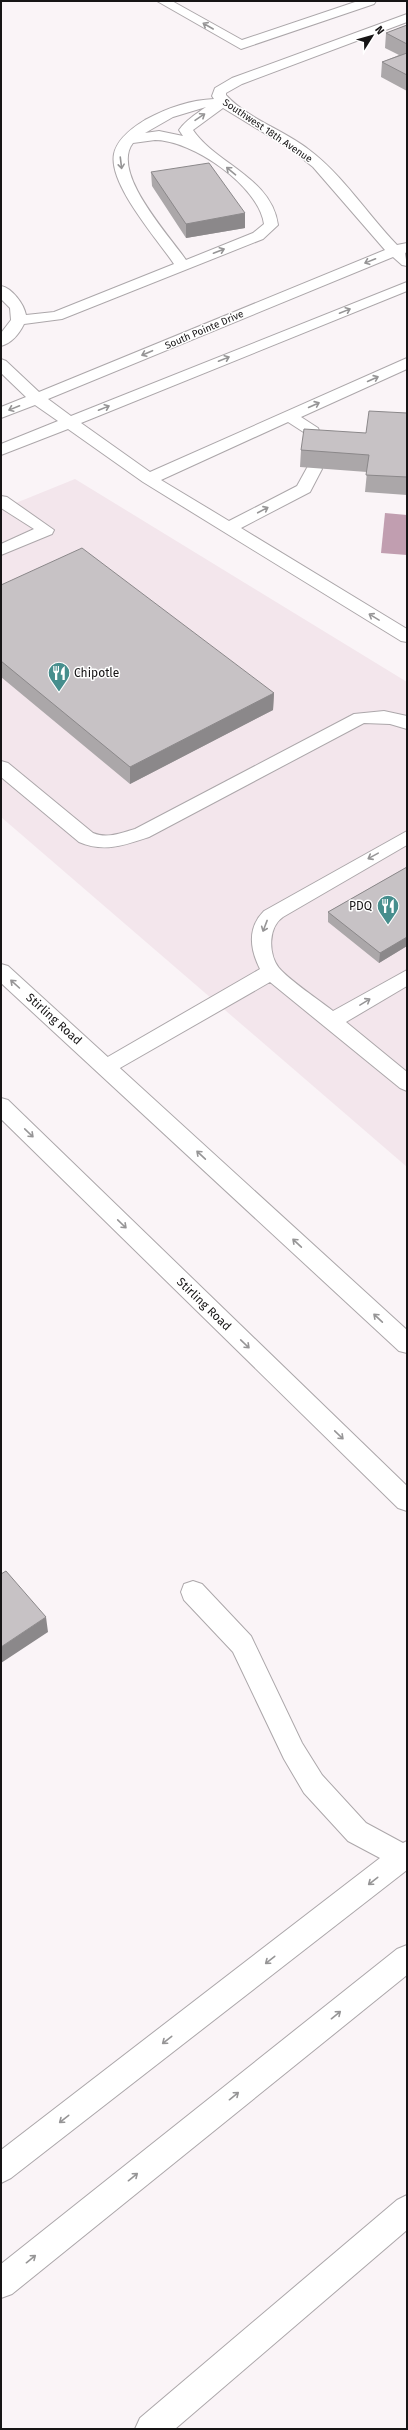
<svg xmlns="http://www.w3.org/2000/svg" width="408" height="2430" font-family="'Fira Sans',sans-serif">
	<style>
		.built { fill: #f3e6ec }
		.water { fill: #c19eb0 }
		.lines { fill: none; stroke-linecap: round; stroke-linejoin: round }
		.minor-casing { stroke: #aca7aa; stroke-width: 2 }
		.major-casing { stroke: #aca7aa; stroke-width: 2 }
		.minor { fill: #fff; fill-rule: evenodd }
		.major { fill: #fff; fill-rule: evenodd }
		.wall { fill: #aba7a9 }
		.shaded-wall { fill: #8b888a }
		.building { fill: #c7c2c5; stroke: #8b888a }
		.oneway { stroke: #969596 }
		.labels { text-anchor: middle; stroke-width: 3; stroke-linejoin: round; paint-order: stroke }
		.far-street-label { font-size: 10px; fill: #161415; stroke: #fff }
		.poi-label { font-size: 12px; fill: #161415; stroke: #fff; text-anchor: start }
		.street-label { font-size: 12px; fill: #161415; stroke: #fff }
	</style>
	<rect width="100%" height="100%" fill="#faf4f7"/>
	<!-- built -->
	<path class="built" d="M75 479 407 682V1167L1 817V509Z"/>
	<!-- water -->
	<path class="water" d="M385 513 407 515V555L381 553Z"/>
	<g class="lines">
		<!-- minor casing -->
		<g class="minor-casing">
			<path id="minor" d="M157 1H172L242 40 358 1H376L374 4 241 49Z
				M407 14V22L242 84 226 93V95C248 119 282 129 308 149 343 175 367 214 397 245L407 243V252L405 253 407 266 402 265 393 257 48 399 71 416 407 282V291L81 423 150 472 407 358V369L301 417 318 428 325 447 323 450H311L305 433 288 422 161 480 229 521 297 486 308 466H320L322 469 310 492 241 528 407 629V642L401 641 143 482 68 429 1 455V444L58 421 35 405 1 418V407L26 397 1 373V359L6 361 39 392 385 250 313 167 289 148 223 108 193 130C216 164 272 178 278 225L263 239 62 319 24 324C19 334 12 343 1 346V333L11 320 10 308 1 299V286C12 288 24 304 26 315L54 312 174 264C158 240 108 184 114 154 117 139 132 128 145 120 167 108 190 100 214 99L212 96 215 88 232 78ZM206 107C196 114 186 120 179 130L183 136 159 131 145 133 173 117ZM155 140C192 140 259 186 264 224L253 233 186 260C169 235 110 172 133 143Z
				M1 496 7 497 54 530 52 534 1 555V544L34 529 1 508Z
				M384 711 407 716V729L390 724 364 723 149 837C125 845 104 853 79 842L1 777V761L8 763 93 833C107 839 121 833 135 829L354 714Z
				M407 831V845L283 917C268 927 268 954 279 968 289 980 319 1000 333 1011L407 970V986L346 1022 407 1072V1091L400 1088 270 982 113 1072 106 1075 99 1072 96 1067 99 1062 260 969C250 949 247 928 264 911Z
				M193 1581 202 1584 251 1636 302 1743 322 1775 366 1823 403 1843 407 1841V1870L11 2178 1 2183V2150L380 1858 348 1841 304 1793 284 1759 233 1652 184 1600 181 1592 184 1584Z
				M407 1945V1975L12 2294 1 2298V2264L397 1949Z
				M407 2195V2230L175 2429H135L140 2418 397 2200Z"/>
		</g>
		<!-- major casing -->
		<g class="major-casing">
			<path id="major" d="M1 964 8 966 407 1330V1353L399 1351 1 983Z
				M1 1098 8 1100 407 1486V1511L398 1508 1 1119Z"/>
		</g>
		<!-- minor -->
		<use href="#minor" class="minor"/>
		<!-- major -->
		<use href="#major" class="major"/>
	</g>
	<!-- wall -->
	<path class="wall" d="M407 25V91L381 77 382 62 399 55 385 48 386 33Z
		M151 172 245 213V228L186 238 152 186Z
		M407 413V495L365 492 367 472 300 467 301 450 366 433Z
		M1 585 274 693 273 710 130 784 1 677Z
		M407 867V946L379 963 328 922V912Z"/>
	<!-- shaded-wall -->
	<path class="shaded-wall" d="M245 213V228L186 238V224Z
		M274 693 273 710 130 784V767Z
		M407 937V946L379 963 380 953Z
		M46 1617 48 1632 1 1663V1647Z"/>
	<!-- building -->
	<path class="building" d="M407 25V44L386 33Z
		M407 53V75L382 62Z
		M209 163 245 213 186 224 151 172Z
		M369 411 407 413V477L366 475 369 455 301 450 304 429 366 433Z
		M82 548 274 693 130 767 1 661V585Z
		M407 867V937L380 953 328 912Z
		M6 1571 46 1617 1 1647V1574Z"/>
	<!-- one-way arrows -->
	<defs><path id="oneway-shaft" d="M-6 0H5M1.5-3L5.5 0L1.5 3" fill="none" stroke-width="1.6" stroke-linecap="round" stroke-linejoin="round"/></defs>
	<g class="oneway">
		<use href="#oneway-shaft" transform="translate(208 26) rotate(-150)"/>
		<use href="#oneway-shaft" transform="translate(200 117) rotate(-34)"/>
		<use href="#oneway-shaft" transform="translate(121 163) rotate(83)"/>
		<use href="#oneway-shaft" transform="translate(231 171) rotate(-140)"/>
		<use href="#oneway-shaft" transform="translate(219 251) rotate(-21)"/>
		<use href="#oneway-shaft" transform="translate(370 261) rotate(158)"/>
		<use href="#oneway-shaft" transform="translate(345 311) rotate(-22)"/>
		<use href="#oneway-shaft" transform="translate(147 353) rotate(157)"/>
		<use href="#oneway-shaft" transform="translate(224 359) rotate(-22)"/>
		<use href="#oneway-shaft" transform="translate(373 379) rotate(-24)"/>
		<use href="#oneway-shaft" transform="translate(314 405) rotate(-24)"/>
		<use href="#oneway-shaft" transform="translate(14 408) rotate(158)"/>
		<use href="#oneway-shaft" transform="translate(104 408) rotate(-22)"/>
		<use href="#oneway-shaft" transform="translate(263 510) rotate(-28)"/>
		<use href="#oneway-shaft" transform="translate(374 617) rotate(-149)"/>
		<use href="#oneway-shaft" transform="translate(373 856) rotate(151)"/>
		<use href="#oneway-shaft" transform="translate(265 926) rotate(111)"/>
		<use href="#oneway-shaft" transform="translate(15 984) rotate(-138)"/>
		<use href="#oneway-shaft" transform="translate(365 1002) rotate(-31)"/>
		<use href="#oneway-shaft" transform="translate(29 1133) rotate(44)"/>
		<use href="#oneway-shaft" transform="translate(201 1155) rotate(-137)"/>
		<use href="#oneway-shaft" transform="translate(122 1224) rotate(44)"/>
		<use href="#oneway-shaft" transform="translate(297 1243) rotate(-137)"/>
		<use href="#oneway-shaft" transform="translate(378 1318) rotate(-137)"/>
		<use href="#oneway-shaft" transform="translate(245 1344) rotate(44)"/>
		<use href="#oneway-shaft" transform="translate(339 1435) rotate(44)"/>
		<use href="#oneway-shaft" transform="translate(373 1881) rotate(142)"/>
		<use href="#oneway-shaft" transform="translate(270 1960) rotate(142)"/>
		<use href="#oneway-shaft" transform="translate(336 2015) rotate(-39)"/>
		<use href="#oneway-shaft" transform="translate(167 2040) rotate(142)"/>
		<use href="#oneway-shaft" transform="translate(234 2096) rotate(-39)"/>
		<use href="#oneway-shaft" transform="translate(64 2119) rotate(142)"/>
		<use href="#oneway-shaft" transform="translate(133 2177) rotate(-39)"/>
		<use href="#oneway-shaft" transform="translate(31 2259) rotate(-39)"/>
	</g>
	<!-- icons -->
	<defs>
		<g id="restaurant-pin" transform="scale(1.15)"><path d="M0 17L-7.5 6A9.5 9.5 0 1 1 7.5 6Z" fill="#468e8d" stroke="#fff"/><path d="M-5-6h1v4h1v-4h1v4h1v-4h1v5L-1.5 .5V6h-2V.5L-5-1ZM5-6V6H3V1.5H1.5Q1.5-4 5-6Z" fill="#fff"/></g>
	</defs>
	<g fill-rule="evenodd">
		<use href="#restaurant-pin" x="59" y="673"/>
		<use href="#restaurant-pin" x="388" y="906"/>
	</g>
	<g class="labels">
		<!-- far-street labels -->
		<g class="far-street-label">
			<text transform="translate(268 130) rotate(34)" y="4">Southwest 18th Avenue</text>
			<text transform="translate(204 329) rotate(-23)" y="4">South Pointe Drive</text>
		</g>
		<!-- poi labels -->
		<g class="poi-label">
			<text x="74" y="677">Chipotle</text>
			<text x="372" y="910" text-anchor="end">PDQ</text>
		</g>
		<!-- street labels -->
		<g class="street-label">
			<text transform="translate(54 1019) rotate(42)" y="4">Stirling Road</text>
			<text transform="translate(204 1304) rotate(44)" y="4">Stirling Road</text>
		</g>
	</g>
	<!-- border -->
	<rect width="408" height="2430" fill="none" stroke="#161415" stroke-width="4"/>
	<!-- north arrow -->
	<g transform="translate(372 36) rotate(53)" stroke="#ffffff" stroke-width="3" paint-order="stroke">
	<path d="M0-3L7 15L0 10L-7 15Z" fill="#161415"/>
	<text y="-6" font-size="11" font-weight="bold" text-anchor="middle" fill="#161415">N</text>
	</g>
</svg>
